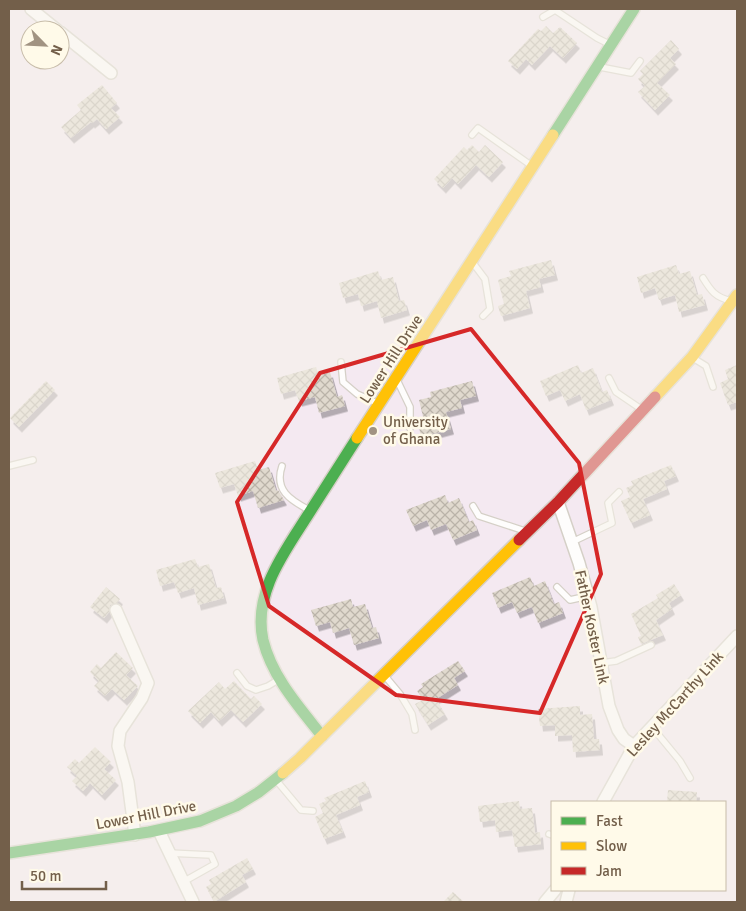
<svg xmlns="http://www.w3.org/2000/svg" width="746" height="911" font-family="Signika,sans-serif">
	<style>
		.education { fill: #f4e9f1; fill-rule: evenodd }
		.building { fill: url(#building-cross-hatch); filter: url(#shadow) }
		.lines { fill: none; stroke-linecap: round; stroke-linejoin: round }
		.lane-casing { stroke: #d5d0c7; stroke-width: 8 }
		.street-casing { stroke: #d5d0c7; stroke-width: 14 }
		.fast-casing { stroke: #d6d0c7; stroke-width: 14 }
		.slow-casing { stroke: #d6d0c7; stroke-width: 14 }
		.jam-casing { stroke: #d6d0c7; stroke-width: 14 }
		.lane { stroke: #fefdfc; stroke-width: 5.5 }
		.street { stroke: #fefdfc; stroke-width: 11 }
		.fast { stroke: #4caf50; stroke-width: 11 }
		.slow { stroke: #ffc107; stroke-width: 11 }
		.jam { stroke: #c62828; stroke-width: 11 }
		.marked { fill: none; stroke: #d62828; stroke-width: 4; stroke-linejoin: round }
		.poi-dot { fill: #a19382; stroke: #fffae9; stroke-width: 2 }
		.labels { text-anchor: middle; stroke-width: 5; stroke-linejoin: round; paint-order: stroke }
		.street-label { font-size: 15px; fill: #735f4a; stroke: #fffae9 }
		.poi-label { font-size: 15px; fill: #735f4a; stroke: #fffae9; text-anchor: start }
	</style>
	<defs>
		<pattern id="building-cross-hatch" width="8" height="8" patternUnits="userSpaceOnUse" patternTransform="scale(1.25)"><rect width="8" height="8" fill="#e0d9ce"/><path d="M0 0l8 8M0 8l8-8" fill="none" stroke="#bab3a9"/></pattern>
		<filter id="shadow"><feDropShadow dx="3" dy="5.5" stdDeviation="0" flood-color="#0004"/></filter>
	</defs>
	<rect width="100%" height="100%" fill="#f6f3e9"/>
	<!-- education -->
	<path class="education" d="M9 9H737V902H9ZM30 30H60V60H30ZM552 802H725V890H552Z"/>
	<!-- building -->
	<path class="building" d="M546 26 553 33 560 27 577 43 563 58 550 46 532 65 526 59 517 69 508 61 538 29 541 31Z
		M671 40 679 49 670 58 676 64 657 83 670 95 655 110 638 92 645 86 638 79 643 74 640 71Z
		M102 85 117 103 111 108 120 117 106 129 97 119 92 123 91 122 71 138 61 127 81 110 77 105Z
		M472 145 479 152 485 145 503 162 489 177 476 165 458 184 452 178 443 188 434 179 464 147 467 150Z
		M551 260 555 275 539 279 541 287 526 291 530 308 501 316 498 306 504 304 498 280 511 276 509 271Z
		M676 265 679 274 690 271 697 295 702 294 705 305 679 312 675 295 659 300 655 288 641 293 637 277Z
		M378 271 381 280 393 277 399 301 404 300 407 310 381 318 377 301 361 306 358 294 343 298 339 283Z
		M578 365 581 373 593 368 602 392 607 390 611 400 586 410 580 394 565 401 560 390 546 396 540 381Z
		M737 365V402L728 405 720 383 728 379 725 370Z
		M316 367 319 376 330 372 337 397 342 395 345 406 319 413 315 397 299 401 295 390 281 394 277 378Z
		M46 381 55 390 19 427 10 418Z
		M472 381 476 396 460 400 462 408 446 412 451 429 421 437 419 427 425 425 419 400 431 397 430 392Z
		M255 461 258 470 269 467 276 491 278 490 284 500 258 508 253 491 238 496 234 484 220 488 215 473Z
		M671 465 676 476 664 481 667 489 643 499 650 515 631 523 621 501 630 497 626 488 633 485 631 481Z
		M445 495 448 503 459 498 469 522 473 520 477 530 453 540 446 524 431 530 427 520 413 526 406 510Z
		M195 559 198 567 209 564 216 588 221 587 224 598 198 605 194 588 178 593 174 582 160 586 156 570Z
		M530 577 534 586 545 581 554 604 559 602 563 613 538 623 532 607 517 613 512 602 498 608 492 593Z
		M674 584 681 595 669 603 672 609 656 620 663 635 641 644 638 637 641 636 631 614 658 598 656 595Z
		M106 587 120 599 117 603 110 605 109 612 104 618 90 607Z
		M351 599 353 607 365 604 372 628 376 627 379 638 354 645 349 628 333 633 330 622 316 626 311 610Z
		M116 652 133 668 126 675 138 686 124 700 112 689 105 696 94 686 99 681 90 672 97 664 101 668Z
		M458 661 465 671 454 678 458 685 436 699 445 714 428 725 415 704 423 700 417 691 423 687 421 684Z
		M234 681 251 699 254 696 262 704 243 722 231 710 219 721 211 712 200 723 188 711 219 682 225 689Z
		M580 706V715L592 714 594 739H599L600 750 573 752 572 735 555 736V725L540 726 538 709Z
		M95 747 111 762 104 769 116 780 102 795 90 783 83 791 72 781 77 776 67 767 75 759 79 763Z
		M365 781 369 792 357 797 360 805 336 815 343 832 324 839 315 817 323 813 319 804 326 801 324 798Z
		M668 790 697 792 696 802H667Z
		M519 801 520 809 532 808 535 833 540 832 541 844 515 847 512 830 496 832 495 820 480 822 478 806Z
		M247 858 253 869 242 875 246 882 214 902 206 887 211 884 209 880Z
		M453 892 464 902H443Z"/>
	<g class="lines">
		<!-- lane casing -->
		<g class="lane-casing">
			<path id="lane" d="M543 17 555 10 597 38 609 44
				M600 67 631 73 640 61
				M472 135 478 128 532 166
				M473 263 485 279 490 309 483 316
				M703 278C711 291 715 297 731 301
				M693 358 706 366 713 387
				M341 362 343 382 357 394 379 404
				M609 378 616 392 641 409
				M397 380 410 407V428
				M9 466 33 460
				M282 466C274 490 290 500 309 510
				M473 506 479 516 525 531
				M572 542 612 523 608 503 619 492
				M557 587 570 600 588 596
				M601 663 616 661 651 645
				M237 673 247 686 256 690 268 686 278 680
				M385 676 400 694 412 714 415 730
				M652 727 680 761 690 778
				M276 780 301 810 313 811
				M549 834 552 835
				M169 853 211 855 215 864 183 882"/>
		</g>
		<!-- street casing -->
		<g class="street-casing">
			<path id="street" d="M31 9 57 30
				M60 32 111 73
				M558 502 579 563 591 607 609 706 618 730 624 739 634 746
				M116 610 148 683 142 698 120 731 118 746 128 782 135 835
				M603 802 634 746 737 636
				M159 831 193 902
				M545 902 555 890
				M566 902 569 890"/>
		</g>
		<!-- fast casing -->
		<g class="fast-casing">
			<path id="fast" d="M553 135 634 9
				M322 736C299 707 272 677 263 640 253 594 283 554 306 518 323 491 340 465 357 438
				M9 853 149 832 200 821 236 806 259 792 283 773"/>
		</g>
		<!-- slow casing -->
		<g class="slow-casing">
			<path id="slow" d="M655 397 692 357 737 295
				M357 438 553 135
				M283 773 300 758 519 540"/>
		</g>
		<!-- jam casing -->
		<g class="jam-casing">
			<path id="jam" d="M519 540 558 502 655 397"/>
		</g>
		<!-- lane -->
		<use href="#lane" class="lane"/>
		<!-- street -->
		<use href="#street" class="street"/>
		<!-- fast -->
		<use href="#fast" class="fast"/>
		<!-- slow -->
		<use href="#slow" class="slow"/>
		<!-- jam -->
		<use href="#jam" class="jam"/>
	</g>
	<!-- marked area -->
	<path d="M0 0H746V911H0ZM471 329 579 463 601 574 540 713 396 695 269 606 237 502 320 373Z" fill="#f6f3e9" fill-opacity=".55" fill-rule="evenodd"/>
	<path class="marked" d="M471 329 579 463 601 574 540 713 396 695 269 606 237 502 320 373Z"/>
	<!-- markers -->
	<circle class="poi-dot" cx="373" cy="431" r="5"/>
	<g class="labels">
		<!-- street labels -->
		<g class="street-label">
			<text transform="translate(391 359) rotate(-57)" y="5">Lower Hill Drive</text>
			<text transform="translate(592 627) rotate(78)" y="5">Father Koster Link</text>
			<text transform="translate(675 704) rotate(-48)" y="5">Lesley McCarthy Link</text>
			<text transform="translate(146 815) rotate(-11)" y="5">Lower Hill Drive</text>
		</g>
		<!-- poi labels -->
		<g class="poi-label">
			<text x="383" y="427">University<tspan x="383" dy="17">of Ghana</tspan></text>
		</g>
	</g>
	<!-- border -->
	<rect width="746" height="911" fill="none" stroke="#735f4a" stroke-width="20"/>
	<!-- legend -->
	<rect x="551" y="801" width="175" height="90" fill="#fffae9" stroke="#c7bca9"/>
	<rect x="561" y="817" width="25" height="8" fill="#4caf50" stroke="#c7bca9"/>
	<text x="596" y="826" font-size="15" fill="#735f4a">Fast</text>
	<rect x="561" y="842" width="25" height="8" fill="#ffc107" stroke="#c7bca9"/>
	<text x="596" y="851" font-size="15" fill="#735f4a">Slow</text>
	<rect x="561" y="867" width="25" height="8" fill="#c62828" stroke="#c7bca9"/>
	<text x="596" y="876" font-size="15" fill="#735f4a">Jam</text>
	<!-- north arrow -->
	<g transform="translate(45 45) rotate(114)"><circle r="24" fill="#fffae9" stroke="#c7bca9"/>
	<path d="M0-4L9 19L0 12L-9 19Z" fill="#a19382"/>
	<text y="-8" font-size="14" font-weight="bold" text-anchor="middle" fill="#735f4a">N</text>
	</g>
	<!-- scale -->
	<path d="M22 881v8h84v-8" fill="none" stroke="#735f4a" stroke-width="2.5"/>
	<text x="30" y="881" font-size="15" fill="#735f4a" stroke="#fffae9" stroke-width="4" paint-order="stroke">50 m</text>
</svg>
